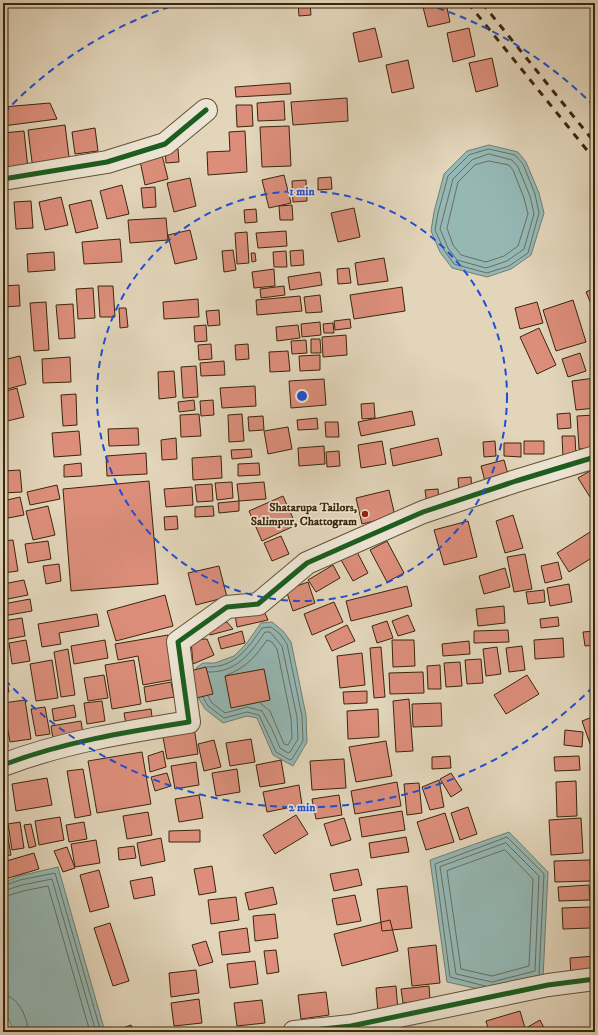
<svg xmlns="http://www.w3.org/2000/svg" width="598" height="1035" font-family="'IM FELL DW Pica',serif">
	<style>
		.water { fill: #95b8b5; stroke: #717e71 }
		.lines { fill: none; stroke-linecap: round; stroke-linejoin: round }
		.shore { stroke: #686f60; stroke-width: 1 }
		.building { fill: #dc8e7b; stroke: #3b260b }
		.minor-casing { stroke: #655237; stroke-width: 24 }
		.minor { stroke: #ece4d2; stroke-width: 22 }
		.rail { stroke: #3b260b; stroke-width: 3; stroke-dasharray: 7 7; stroke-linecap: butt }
		.cycleway-casing { stroke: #ece4d2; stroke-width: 8 }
		.cycleway { stroke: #1b5e20; stroke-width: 5 }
		.ring { fill: none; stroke: #1d4ed8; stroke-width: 2; stroke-dasharray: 7 5 }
		.poi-dot { fill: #8f2418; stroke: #ece4d2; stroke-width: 1.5 }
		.labels { text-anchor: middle; stroke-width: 3.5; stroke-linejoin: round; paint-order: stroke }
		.poi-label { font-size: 12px; font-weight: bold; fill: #3b260b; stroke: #ece4d2; text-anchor: end }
		.centre { fill: #1d4ed8; stroke: #ece4d2; stroke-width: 2 }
		.ring-label { font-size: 12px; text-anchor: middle; font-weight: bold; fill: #1d4ed8; stroke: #ece4d2; stroke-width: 3.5; stroke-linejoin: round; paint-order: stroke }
	</style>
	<rect width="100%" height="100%" fill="#e2d5ba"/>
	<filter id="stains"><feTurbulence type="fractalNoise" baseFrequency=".005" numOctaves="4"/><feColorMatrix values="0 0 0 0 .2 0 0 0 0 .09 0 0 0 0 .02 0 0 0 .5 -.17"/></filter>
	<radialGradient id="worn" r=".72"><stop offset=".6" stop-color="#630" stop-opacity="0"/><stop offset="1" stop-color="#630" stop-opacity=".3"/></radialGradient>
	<!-- water -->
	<path class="water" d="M489 145 518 152 526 162 539 193 544 213 531 255 511 269 487 277 452 268 440 252 431 231 434 212 444 174 467 151Z
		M272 622 283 631 291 642 306 715 307 742 293 766 273 755 257 718 247 716 223 723 205 709 196 694 194 674 197 667 203 663H215L234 656 246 644 261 623Z
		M509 832 548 872 543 979 492 992 447 982 430 860Z
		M58 867 105 1032H14L3 1006V883L19 876Z"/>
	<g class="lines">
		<!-- shore -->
		<path class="shore" d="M489 149 515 155 523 164 535 194 539 213 528 253 509 266 487 273 454 264 444 250 435 230 438 213 448 176 469 155Z
			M489 154 512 160 518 167 530 196 534 214 524 249 507 261 486 268 457 260 448 248 440 229 453 179 472 160Z
			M489 161 509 165 513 170 524 198 528 214 518 246 504 256 486 262 461 255 453 245 447 228 458 182 475 165Z
			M227 675C247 667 255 657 267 640L272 642 277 649 291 718 292 738 288 745 284 744 270 711 260 703
			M208 696 212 703 225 713 247 707 262 711 272 729 280 748 288 753 290 752 298 739 297 717 282 646 270 632H265C251 653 236 673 208 672
			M203 697 208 706 224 718 247 712 259 715 276 752 290 760 292 759 303 741 302 716 287 644 280 634 271 627 262 628C248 648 235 668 207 667
			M506 843 539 876 535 971 492 982 456 974 440 867Z
			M505 850 533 879 529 966 492 976 461 969 447 871Z
			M3 886 20 880 55 873 101 1032
			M3 891 22 885 52 879 96 1032
			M3 897 23 891 48 886 90 1032
			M485 986 450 977 435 864 507 837 544 874 539 975
			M3 995C18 996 28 1018 28 1032"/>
	</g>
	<!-- building -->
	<path class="building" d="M298 3H310L311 15 299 16Z
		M422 3H446L450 22 428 27Z
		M375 28 382 57 359 62 353 33Z
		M469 28 475 56 453 62 447 33Z
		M492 58 498 86 476 92 469 63Z
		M408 60 414 88 392 93 386 65Z
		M290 83 291 94 236 97 235 87Z
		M347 98 348 121 293 125 291 102Z
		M284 101 285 120 258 121 257 103Z
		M50 103 57 119 3 126V107Z
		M236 105H252L253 126 237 127Z
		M65 125 70 165 33 170 28 130Z
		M289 126 291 166 262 167 260 127Z
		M95 128 98 151 75 154 72 132Z
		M24 131 28 169 6 171 3 133Z
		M245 131 247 172 208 175 207 152 230 151 229 132Z
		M178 149 179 162 166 163 165 150Z
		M161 151 168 179 145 185 139 156Z
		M284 175 291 203 269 208 262 180Z
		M331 177 332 189 318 190V178Z
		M190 178 196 206 174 212 167 183Z
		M306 180 307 201 293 202 292 181Z
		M122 185 129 214 107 219 100 191Z
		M155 187 156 207 143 208 141 188Z
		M61 197 68 225 45 230 39 202Z
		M91 200 98 228 76 233 69 205Z
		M31 201 33 228 16 229 14 202Z
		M292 205 293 220H280L279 206Z
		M354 208 360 237 338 242 331 213Z
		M256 209 257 222 245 223 244 210Z
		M4 211 5 234 3 235V211Z
		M166 218 168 240 130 243 128 220Z
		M190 230 197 259 175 264 168 235Z
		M286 231 287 246 258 248 256 233Z
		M247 232 249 263 237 264 235 233Z
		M120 239 122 262 84 264 82 242Z
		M233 250 236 270 224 272 222 251Z
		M303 250 304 265 291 266 290 251Z
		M286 251 287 267H274L273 252Z
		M54 252 55 270 28 272 27 254Z
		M251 253H255L256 261 252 262Z
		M384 258 388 281 358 285 355 263Z
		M349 268 351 283 338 284 337 269Z
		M274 269 275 286 254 288 252 272Z
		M320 272 322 285 290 290 288 277Z
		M19 285 20 306 3 307V286Z
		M98 286H113L115 317H100Z
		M284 286 285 295 261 298 260 289Z
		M402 287 405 311 354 319 350 295Z
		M93 288 95 318 78 319 76 289Z
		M595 288V313L586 292Z
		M320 295 322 312 306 313 304 297Z
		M300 296 302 311 257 315 256 300Z
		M198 299 199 317 164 319 163 302Z
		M573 300 586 342 556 351 543 310Z
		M46 302 49 350 34 351 30 303Z
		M537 302 543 323 520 329 515 308Z
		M73 304 75 338 59 339 56 305Z
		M119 308H126L128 327 120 328Z
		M219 310 220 325 208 326 206 311Z
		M350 319 351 328 335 330 334 321Z
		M320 322 321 335 302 337 301 324Z
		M333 323 334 333H324L323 324Z
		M206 325 207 341 195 342 194 326Z
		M298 325 300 338 277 341 276 327Z
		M539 328 556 365 537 374 520 337Z
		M346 335 347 355 323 357 322 337Z
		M311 339H320L321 353H311Z
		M306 340 307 353 292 354 291 341Z
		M211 344 212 359 199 360 198 345Z
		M248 344 249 359 236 360 235 345Z
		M288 351 290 371 270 372 269 352Z
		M580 353 586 371 568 377 562 359Z
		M320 355V370L300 371 299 356Z
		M20 356 26 384 4 390 3 360Z
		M70 357 71 382 43 383 42 359Z
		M224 361 225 375 201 376 200 363Z
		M196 366 198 397 183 398 181 367Z
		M174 371 176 397 159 399 158 372Z
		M595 378V408L576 410 572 381Z
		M324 379 326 405 291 408 289 381Z
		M255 386 256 406 222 408 220 388Z
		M17 388 24 417 3 422V392Z
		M76 394 77 425 63 426 61 395Z
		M194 400 195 410 179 412 178 402Z
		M213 400 214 415 201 416 200 401Z
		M374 403 375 418 362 419 361 404Z
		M412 411 415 425 361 436 358 422Z
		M570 413 571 428 558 429 557 414Z
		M199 414 201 436 181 437 180 415Z
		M242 414 244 441 229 442 228 415Z
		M595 415V448L579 449 577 416Z
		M263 416 264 430 249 431 248 417Z
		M317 418 318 429 298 430 297 420Z
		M325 422H338L339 437H326Z
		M288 427 292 449 268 454 264 431Z
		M138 428 139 445 109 446 108 429Z
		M3 429H5L7 459 3 460Z
		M79 431 81 455 54 457 52 433Z
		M562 436H575L576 457 563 458Z
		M176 438 177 459 162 460 161 440Z
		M438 438 442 455 393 466 390 449Z
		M382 441 386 464 361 468 358 445Z
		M495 441 496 456 484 457 483 442Z
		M524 441H544V454H524Z
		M504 443H521V457L504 456Z
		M324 446 325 464 299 466 298 448Z
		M251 449 252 457 232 459 231 450Z
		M339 451 340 466 327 467 326 452Z
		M146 453 147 474 107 476 106 456Z
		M221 456 222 478 193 480 192 458Z
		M504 460 509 478 486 485 481 466Z
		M81 463 82 476 64 477V465Z
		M259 463 260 475 238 476V464Z
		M595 468V494L590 497 578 478Z
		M20 470 22 492 3 493V471Z
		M471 477 472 492 459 493 458 478Z
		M149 481 158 584 71 591 63 489Z
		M232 482 233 498 217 500 215 483Z
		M264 482 266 499 239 501 237 484Z
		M212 484 213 501 197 502 195 485Z
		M57 485 60 499 30 505 27 492Z
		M192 487 193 505 166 507 164 489Z
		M438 489 439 504 427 505 425 490Z
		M389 490 395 516 362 524 356 498Z
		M283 496 296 525 262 541 249 511Z
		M20 497 24 515 3 519V501Z
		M239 501V511L219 513 218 503Z
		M48 506 55 535 33 540 26 511Z
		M213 506 214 516 195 517V507Z
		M513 515 523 548 505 553 496 521Z
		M177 516 178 529 165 530 164 517Z
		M468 521 477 557 444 565 434 530Z
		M590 532 595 541V556L569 572 557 553Z
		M281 536 289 554 272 561 264 543Z
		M13 540 18 571 3 573V541Z
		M48 541 51 559 28 563 25 544Z
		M387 541 404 573 387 582 370 550Z
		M356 550 368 573 353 581 340 558Z
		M525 554 532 589 514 592 507 557Z
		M558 562 562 579 545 583 541 566Z
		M59 564 61 581 46 584 43 566Z
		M333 565 340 578 316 592 308 580Z
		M219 566 227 597 196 605 188 573Z
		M505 568 510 587 484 594 479 576Z
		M24 580 28 595 3 600V584Z
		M308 582 315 603 293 611 286 590Z
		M569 584 572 602 550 606 547 588Z
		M407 586 412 606 351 621 346 601Z
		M544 590 545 602 528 604 526 592Z
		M165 595 173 626 116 641 107 611Z
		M30 599 32 611 3 616V604Z
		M334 602 343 622 312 635 304 614Z
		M504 606 505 623 478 626 476 609Z
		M263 609 268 620 237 627 235 615Z
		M97 614 99 626 59 633 61 644 42 647 38 624Z
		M408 615 415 631 398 636 392 621Z
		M558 617 559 626 541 628 540 619Z
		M22 618 25 636 3 640V621Z
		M387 621 393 638 377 643 372 626Z
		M227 622 233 629 210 635 208 627Z
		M347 625 355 641 332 651 325 636Z
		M508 630 509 642 474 643V631Z
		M242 631 245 643 221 649 218 638Z
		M595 631V645L585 646 583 632Z
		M168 635 176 679 143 685 138 656 118 660 115 644Z
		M563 638 564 657 535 659 534 640Z
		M207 639 214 655 193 664 191 640Z
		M26 640 30 661 12 664 9 643Z
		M105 640 108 658 74 664 71 646Z
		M392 640H414L415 666 393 667Z
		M469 641 470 654 443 656 442 644Z
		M522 646 525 670 509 672 506 648Z
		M381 647 385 697 374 698 370 648Z
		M497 647 501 674 486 676 483 649Z
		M68 649 75 695 61 697 54 652Z
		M362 653 365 685 340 688 337 656Z
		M481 659 483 683 467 684 465 660Z
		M52 660 58 698 36 701 30 664Z
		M134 660 141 704 112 709 105 665Z
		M3 662 9 692 3 693Z
		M460 662 462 686 446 687 444 663Z
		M440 665 441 689H428L427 666Z
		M206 667 213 694 196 698 190 671Z
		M595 668V693L591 669Z
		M264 669 270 700 231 708 225 676Z
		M423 672 424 693 390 694 389 673Z
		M104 675 108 698 88 701 84 678Z
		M527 675 539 694 506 714 494 695Z
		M171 682 174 697 146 702 144 687Z
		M367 691V703L344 704 343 692Z
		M409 699 413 751 396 752 393 701Z
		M25 700 31 739 10 742 3 703Z
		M102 701 105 721 87 724 84 703Z
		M441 703 442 726 413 727 412 704Z
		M74 705 76 717 54 721 52 709Z
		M45 707 50 734 36 736 31 709Z
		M151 709 153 725 127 730 124 713Z
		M378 709 379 737 348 739 347 711Z
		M595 716V758L582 721Z
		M3 720 8 747 3 748Z
		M81 721 83 734 53 739 51 726Z
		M194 727 198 754 167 759 162 732Z
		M565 730 583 732 582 747 564 745Z
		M251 739 255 762 230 766 226 743Z
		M214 740 221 767 204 771 198 744Z
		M386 741 392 776 356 782 349 747Z
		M163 751 166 767 150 772 148 756Z
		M142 752 151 804 97 813 88 761Z
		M450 756 451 768 432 769V757Z
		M579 756 580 770 555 771 554 757Z
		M344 759 346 788 312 790 310 761Z
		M281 760 285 783 260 787 256 765Z
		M196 762 199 785 175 789 171 766Z
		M83 769 91 815 75 818 67 771Z
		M237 769 240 792 216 796 212 773Z
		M167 773 171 786 155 791 151 777Z
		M451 773 462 790 451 797 440 779Z
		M47 778 52 805 16 811 12 784Z
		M439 780 444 807 430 810 422 787Z
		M576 781 577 816 557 817 556 782Z
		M397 782 401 806 355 814 351 791Z
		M419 783 422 813 407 815 404 784Z
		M299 785 302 805 267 812 263 792Z
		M199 795 203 818 179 822 175 799Z
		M339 795 342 815 316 819 312 799Z
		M468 807 477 834 460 840 451 813Z
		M402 811 405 830 362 837 359 818Z
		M148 812 152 835 127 839 123 816Z
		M445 813 454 842 426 850 417 822Z
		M296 815 308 834 275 854 263 835Z
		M60 817 64 840 39 845 35 821Z
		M344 818 351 840 331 846 324 824Z
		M581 818 583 853 551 855 549 820Z
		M20 822 24 848 12 850 8 824Z
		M84 822 87 839 69 842 66 825Z
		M31 824 36 846 29 848 24 825Z
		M200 830V842H169V831Z
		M7 832 11 855 3 856V833Z
		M406 837 409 852 371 858 369 843Z
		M161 838 165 861 141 866 137 843Z
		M96 840 100 863 75 867 71 844Z
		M134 846 136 858 119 860 118 848Z
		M67 847 75 868 63 872 54 851Z
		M34 853 39 869 5 879 3 862Z
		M590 860 591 881 555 882 554 861Z
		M212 866 216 892 199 895 194 869Z
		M358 869 362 885 334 891 330 874Z
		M99 870 109 907 90 912 80 875Z
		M152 877 155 895 134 899 130 881Z
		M589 885 590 900 559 901 558 887Z
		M407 886 412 928 382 931 377 889Z
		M273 887 277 904 249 910 245 893Z
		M355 895 361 921 337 925 332 899Z
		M236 897 239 920 211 924 208 900Z
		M590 907 591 928 563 929 562 908Z
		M275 914 278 938 255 941 253 916Z
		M390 920 398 951 342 966 334 934Z
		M110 923 129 981 113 986 94 928Z
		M247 928 250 952 222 955 219 932Z
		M206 941 213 962 199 966 192 945Z
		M436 945 440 983 412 986 408 948Z
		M276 950 279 972 267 974 264 951Z
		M594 956 595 974 571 976 570 958Z
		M255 961 258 984 230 988 227 964Z
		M196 970 199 993 171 997 169 973Z
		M396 986 398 1011 378 1013 376 988Z
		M429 986 430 1000 403 1003 401 989Z
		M326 992 329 1015 301 1019 298 995Z
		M199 999 202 1023 174 1026 171 1003Z
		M262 1000 265 1023 237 1026 234 1003Z
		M520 1011 525 1028 509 1032H489L486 1021Z
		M540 1020 546 1032H519Z
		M405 1024 406 1032H398L397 1025Z
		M131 1025 134 1032H112Z"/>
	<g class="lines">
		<!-- minor casing -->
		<g class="minor-casing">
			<path id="minor" d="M3 179 107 162 165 144 206 110
				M3 765C63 742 126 732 189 722L178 642 227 607 258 604 307 563 359 540 423 512 516 481 595 457
				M294 1032 351 1026 548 985 595 979"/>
		</g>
		<!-- minor -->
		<use href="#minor" class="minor"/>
		<!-- rail -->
		<path class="rail" d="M468 3 595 160
			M482 3 595 143"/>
		<!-- cycleway casing -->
		<g class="cycleway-casing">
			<path id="cycleway" d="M3 179 107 162 165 144 206 110
				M3 765C63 742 126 732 189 722L178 642 227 607 258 604 307 563 359 540 423 512 516 481 595 457
				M294 1032 351 1026 548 985 595 979"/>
		</g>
		<!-- cycleway -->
		<use href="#cycleway" class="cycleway"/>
	</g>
	<!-- distance rings -->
	<g class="ring">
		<circle cx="302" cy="396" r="205"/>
		<path d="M593 687A411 411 0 0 1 4 679M4 113A411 411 0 0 1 178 4M426 4A411 411 0 0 1 593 105"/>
	</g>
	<!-- markers -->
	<circle class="poi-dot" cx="365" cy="514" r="4"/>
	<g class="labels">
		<!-- poi labels -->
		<g class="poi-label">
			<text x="357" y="511">Shatarupa Tailors,<tspan x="357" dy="14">Salimpur, Chattogram</tspan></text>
		</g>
	</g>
	<circle cx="302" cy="396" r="6" class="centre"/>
	<g class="ring-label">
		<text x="302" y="195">1 min</text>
		<text x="302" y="811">2 min</text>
	</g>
	<!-- margin -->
	<rect width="598" height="1035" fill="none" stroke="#e2d5ba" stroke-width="16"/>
	<rect x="4" y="4" width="590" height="1027" fill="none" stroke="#3b260b" stroke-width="2"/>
	<rect x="8" y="8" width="582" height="1019" fill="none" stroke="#3b260b"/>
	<rect width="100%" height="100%" filter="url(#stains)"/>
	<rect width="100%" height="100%" fill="url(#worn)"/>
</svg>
